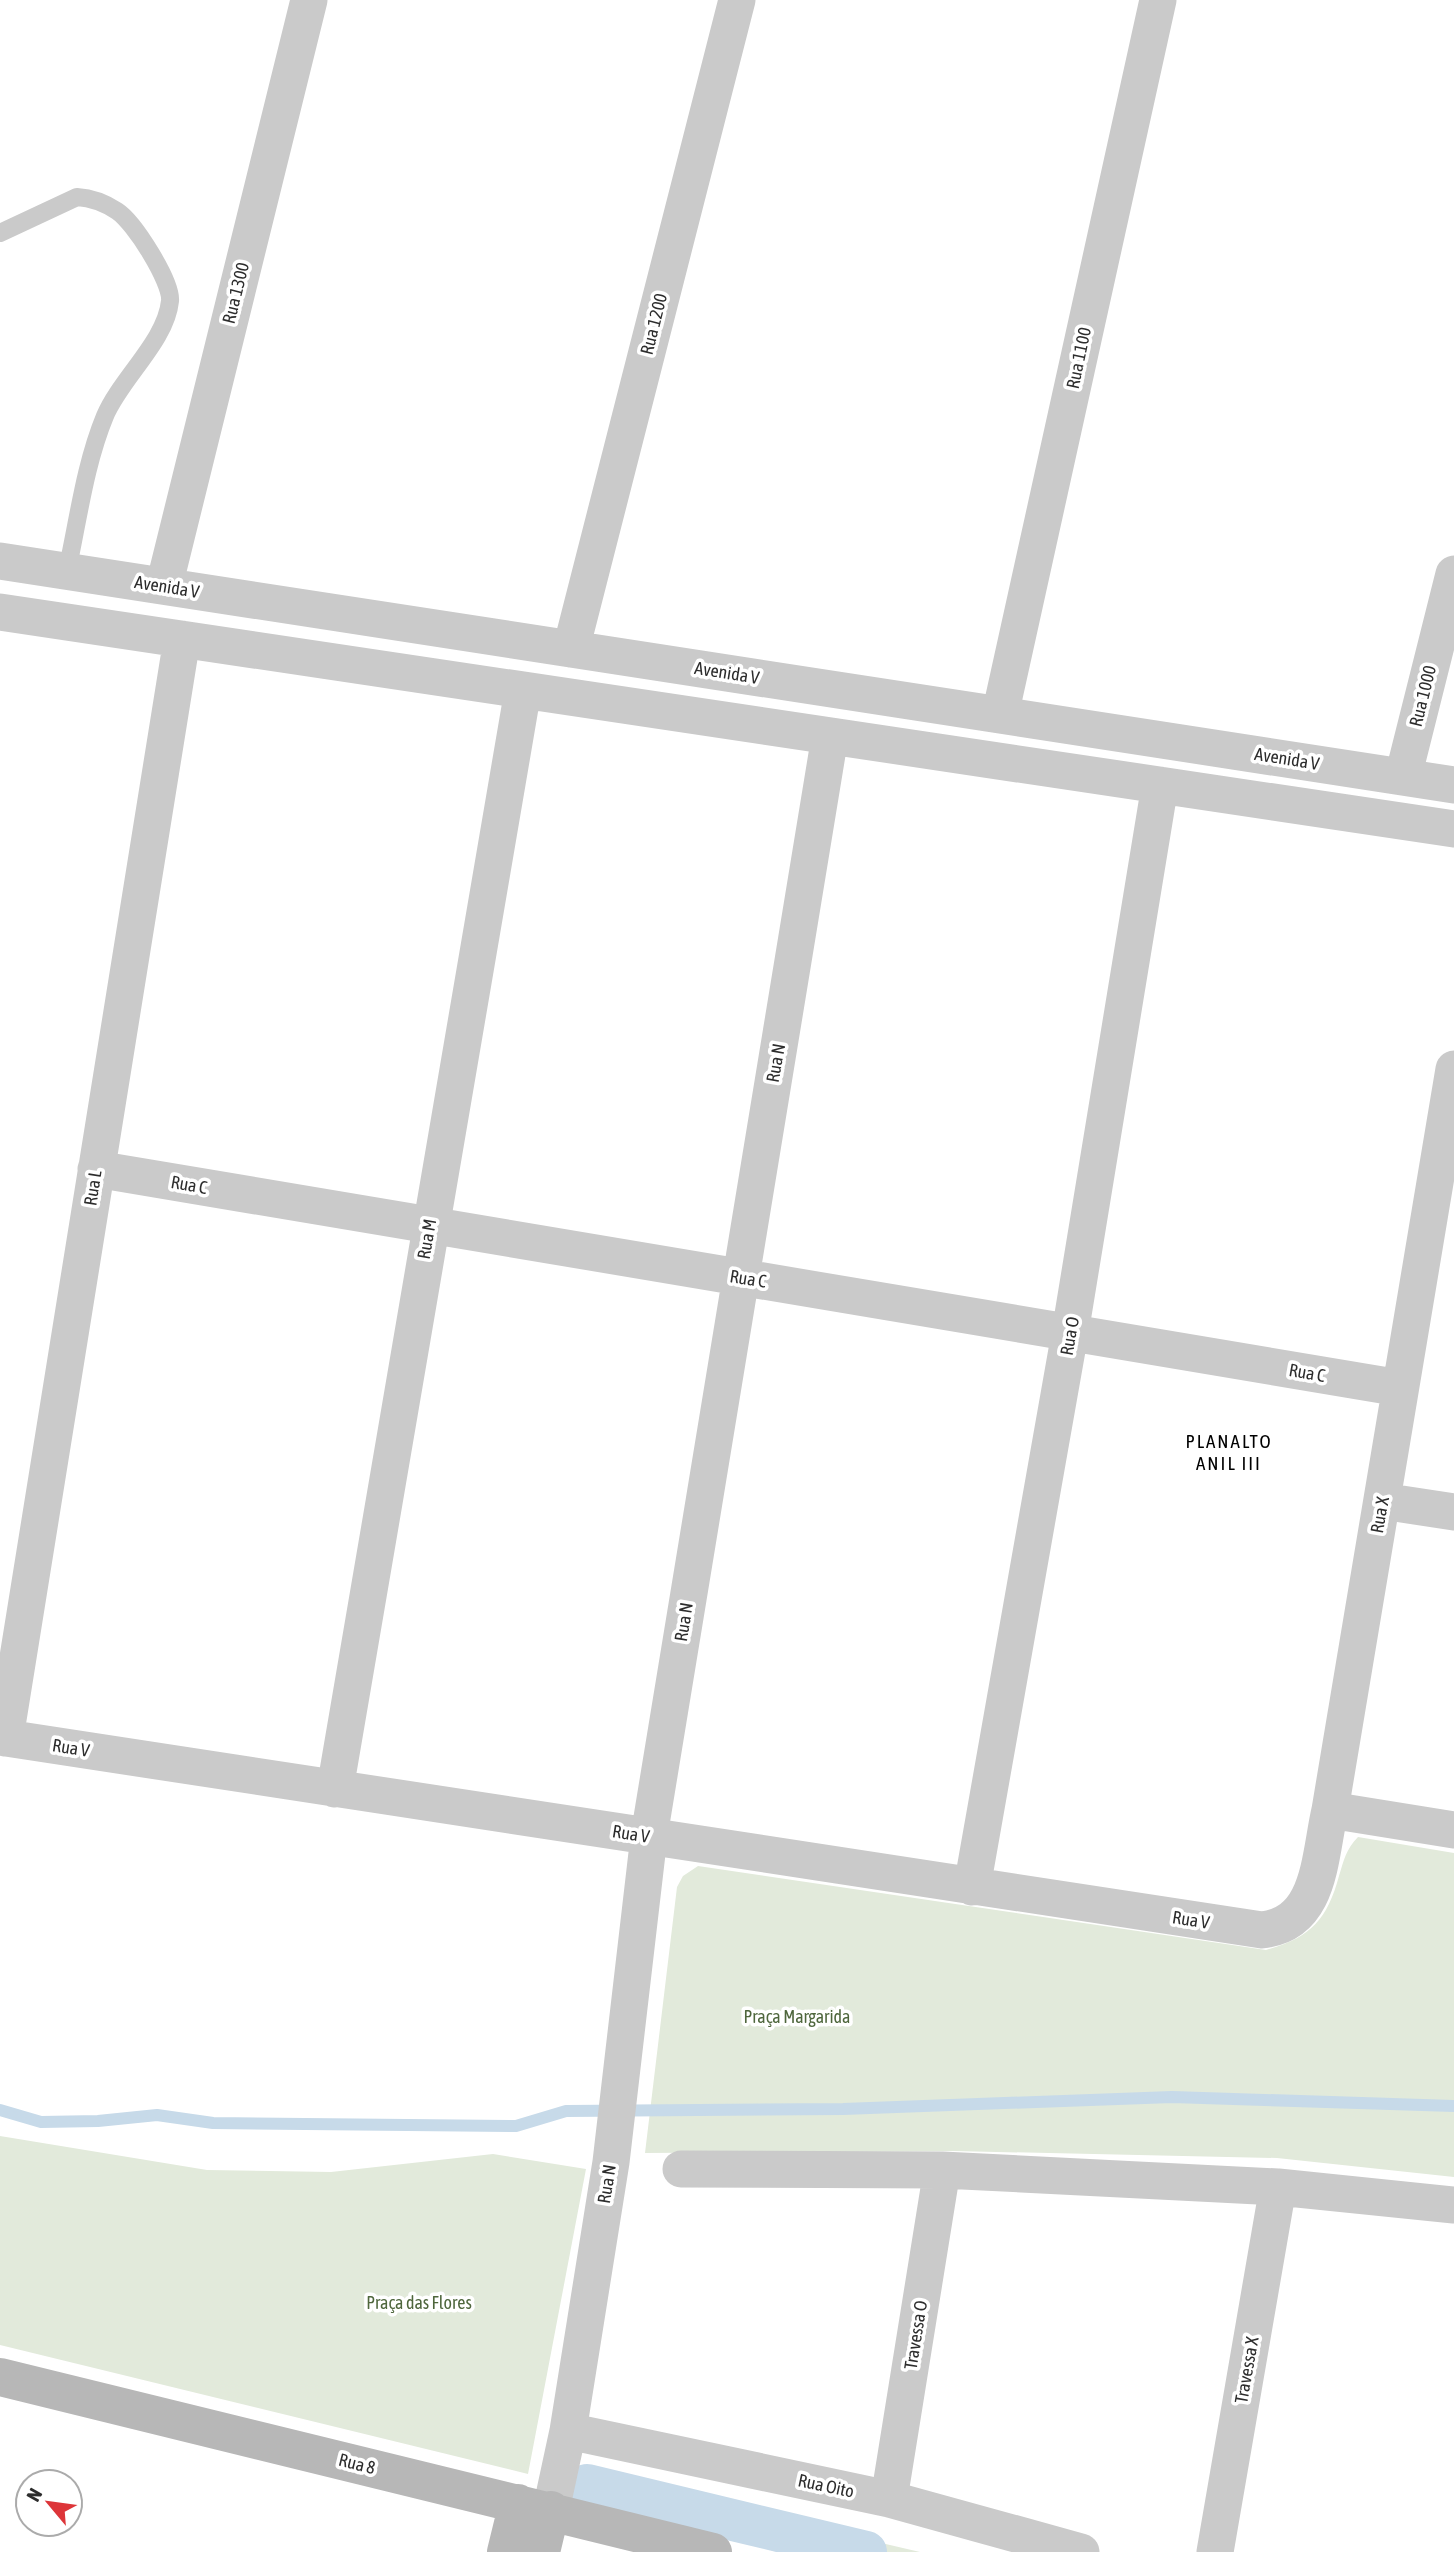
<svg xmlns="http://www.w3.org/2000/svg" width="1454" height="2552" font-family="'Asap Condensed',sans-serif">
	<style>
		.green { fill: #e2eadb }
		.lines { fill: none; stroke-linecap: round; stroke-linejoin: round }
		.stream { stroke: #c7dae9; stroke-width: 12 }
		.canal { stroke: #c7dae9; stroke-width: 42 }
		.lane { stroke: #cacaca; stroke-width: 18 }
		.street { stroke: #cacaca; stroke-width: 37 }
		.secondary { stroke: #b7b7b7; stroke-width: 38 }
		.labels { text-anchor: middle; stroke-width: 7; stroke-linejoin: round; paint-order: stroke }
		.street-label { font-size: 18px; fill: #2d2d2d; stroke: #fff }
		.park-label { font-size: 18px; fill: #4e663c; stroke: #fff }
		.neighbourhood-label { font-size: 19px; letter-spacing: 2px; fill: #000; stroke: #fff }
	</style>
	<rect width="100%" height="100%" fill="#fff"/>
	<!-- green -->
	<path class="green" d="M1358 1837 1454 1853V2177L1277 2158 954 2151 645 2153 677 1887 683 1876 698 1866 1266 1950C1310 1938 1327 1920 1339 1876 1344 1860 1346 1849 1358 1837Z
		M0 2136 207 2170 331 2172 493 2154 586 2169 528 2474 0 2345Z
		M577 2472 920 2552H825L576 2490Z"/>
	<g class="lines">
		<!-- stream -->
		<path class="stream" d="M0 2110 41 2122 98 2121 157 2115 213 2123 516 2126 566 2111 843 2109 1172 2097 1454 2106"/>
		<!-- canal -->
		<path class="canal" d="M587 2485 866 2552"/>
		<!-- lane -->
		<path class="lane" d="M0 233 77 197C92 198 105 203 117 211 134 222 172 282 170 301 166 341 121 378 105 416 85 464 78 521 67 571"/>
		<!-- street -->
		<path class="street" d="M0 561 1454 785
			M164 586 309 0
			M0 612 1454 829
			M571 649 737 0
			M1000 715 1158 0
			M1403 777 1454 574
			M96 1169 1400 1388
			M1382 1501 1454 1512
			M0 1737 1262 1930C1321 1923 1319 1858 1330 1810L1454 1069
			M5 1738 182 639
			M335 1789 523 690
			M1330 1810 1454 1830
			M972 1887 1070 1333 1160 785
			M681 2169 942 2170 1278 2187 1454 2205
			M568 2431 889 2499 1081 2552
			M889 2499 942 2170
			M551 2510 568 2431 611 2162 649 1836 830 736
			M1215 2552 1278 2187"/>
		<!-- secondary -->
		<path class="secondary" d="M0 2377 713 2552
			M506 2552 518 2503
			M541 2552 551 2510"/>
	</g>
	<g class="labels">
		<!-- street labels -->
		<g class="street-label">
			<text transform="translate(236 293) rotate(-76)" y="6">Rua 1300</text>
			<text transform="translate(654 324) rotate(-76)" y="6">Rua 1200</text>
			<text transform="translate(1079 358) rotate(-78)" y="6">Rua 1100</text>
			<text transform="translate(167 587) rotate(9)" y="6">Avenida V</text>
			<text transform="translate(727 673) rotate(9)" y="6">Avenida V</text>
			<text transform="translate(1423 696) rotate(-76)" y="6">Rua 1000</text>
			<text transform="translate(1287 759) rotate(9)" y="6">Avenida V</text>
			<text transform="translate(776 1063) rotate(-80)" y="6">Rua N</text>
			<text transform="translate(189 1185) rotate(10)" y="6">Rua C</text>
			<text transform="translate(93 1188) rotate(-81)" y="6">Rua L</text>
			<text transform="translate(427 1239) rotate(-80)" y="6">Rua M</text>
			<text transform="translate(748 1279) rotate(9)" y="6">Rua C</text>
			<text transform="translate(1070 1336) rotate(-80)" y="6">Rua O</text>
			<text transform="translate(1307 1373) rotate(10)" y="6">Rua C</text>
			<text transform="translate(1380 1515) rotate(-80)" y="6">Rua X</text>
			<text transform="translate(684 1622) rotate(-81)" y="6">Rua N</text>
			<text transform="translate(71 1748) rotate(9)" y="6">Rua V</text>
			<text transform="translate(631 1834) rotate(9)" y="6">Rua V</text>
			<text transform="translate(1191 1920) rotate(9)" y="6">Rua V</text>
			<text transform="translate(607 2184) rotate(-81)" y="6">Rua N</text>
			<text transform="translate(916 2335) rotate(-81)" y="6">Travessa O</text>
			<text transform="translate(1247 2370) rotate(-80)" y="6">Travessa X</text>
			<text transform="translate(357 2464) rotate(14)" y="6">Rua 8</text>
			<text transform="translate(826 2486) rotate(12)" y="6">Rua Oito</text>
		</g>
		<!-- park labels -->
		<g class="park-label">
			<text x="797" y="2023">Praça Margarida</text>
			<text x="419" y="2309">Praça das Flores</text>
		</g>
		<!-- neighbourhood labels -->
		<g class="neighbourhood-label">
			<text x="1229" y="1448">PLANALTO<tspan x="1229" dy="22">ANIL III</tspan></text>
		</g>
	</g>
	<!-- north arrow -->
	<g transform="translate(49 2503) rotate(299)"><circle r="33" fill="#ffffff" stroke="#ababab" stroke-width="2"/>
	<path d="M0-5L12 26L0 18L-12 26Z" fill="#dd3539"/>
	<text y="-10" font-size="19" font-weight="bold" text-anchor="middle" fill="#2d2d2d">N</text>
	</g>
</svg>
